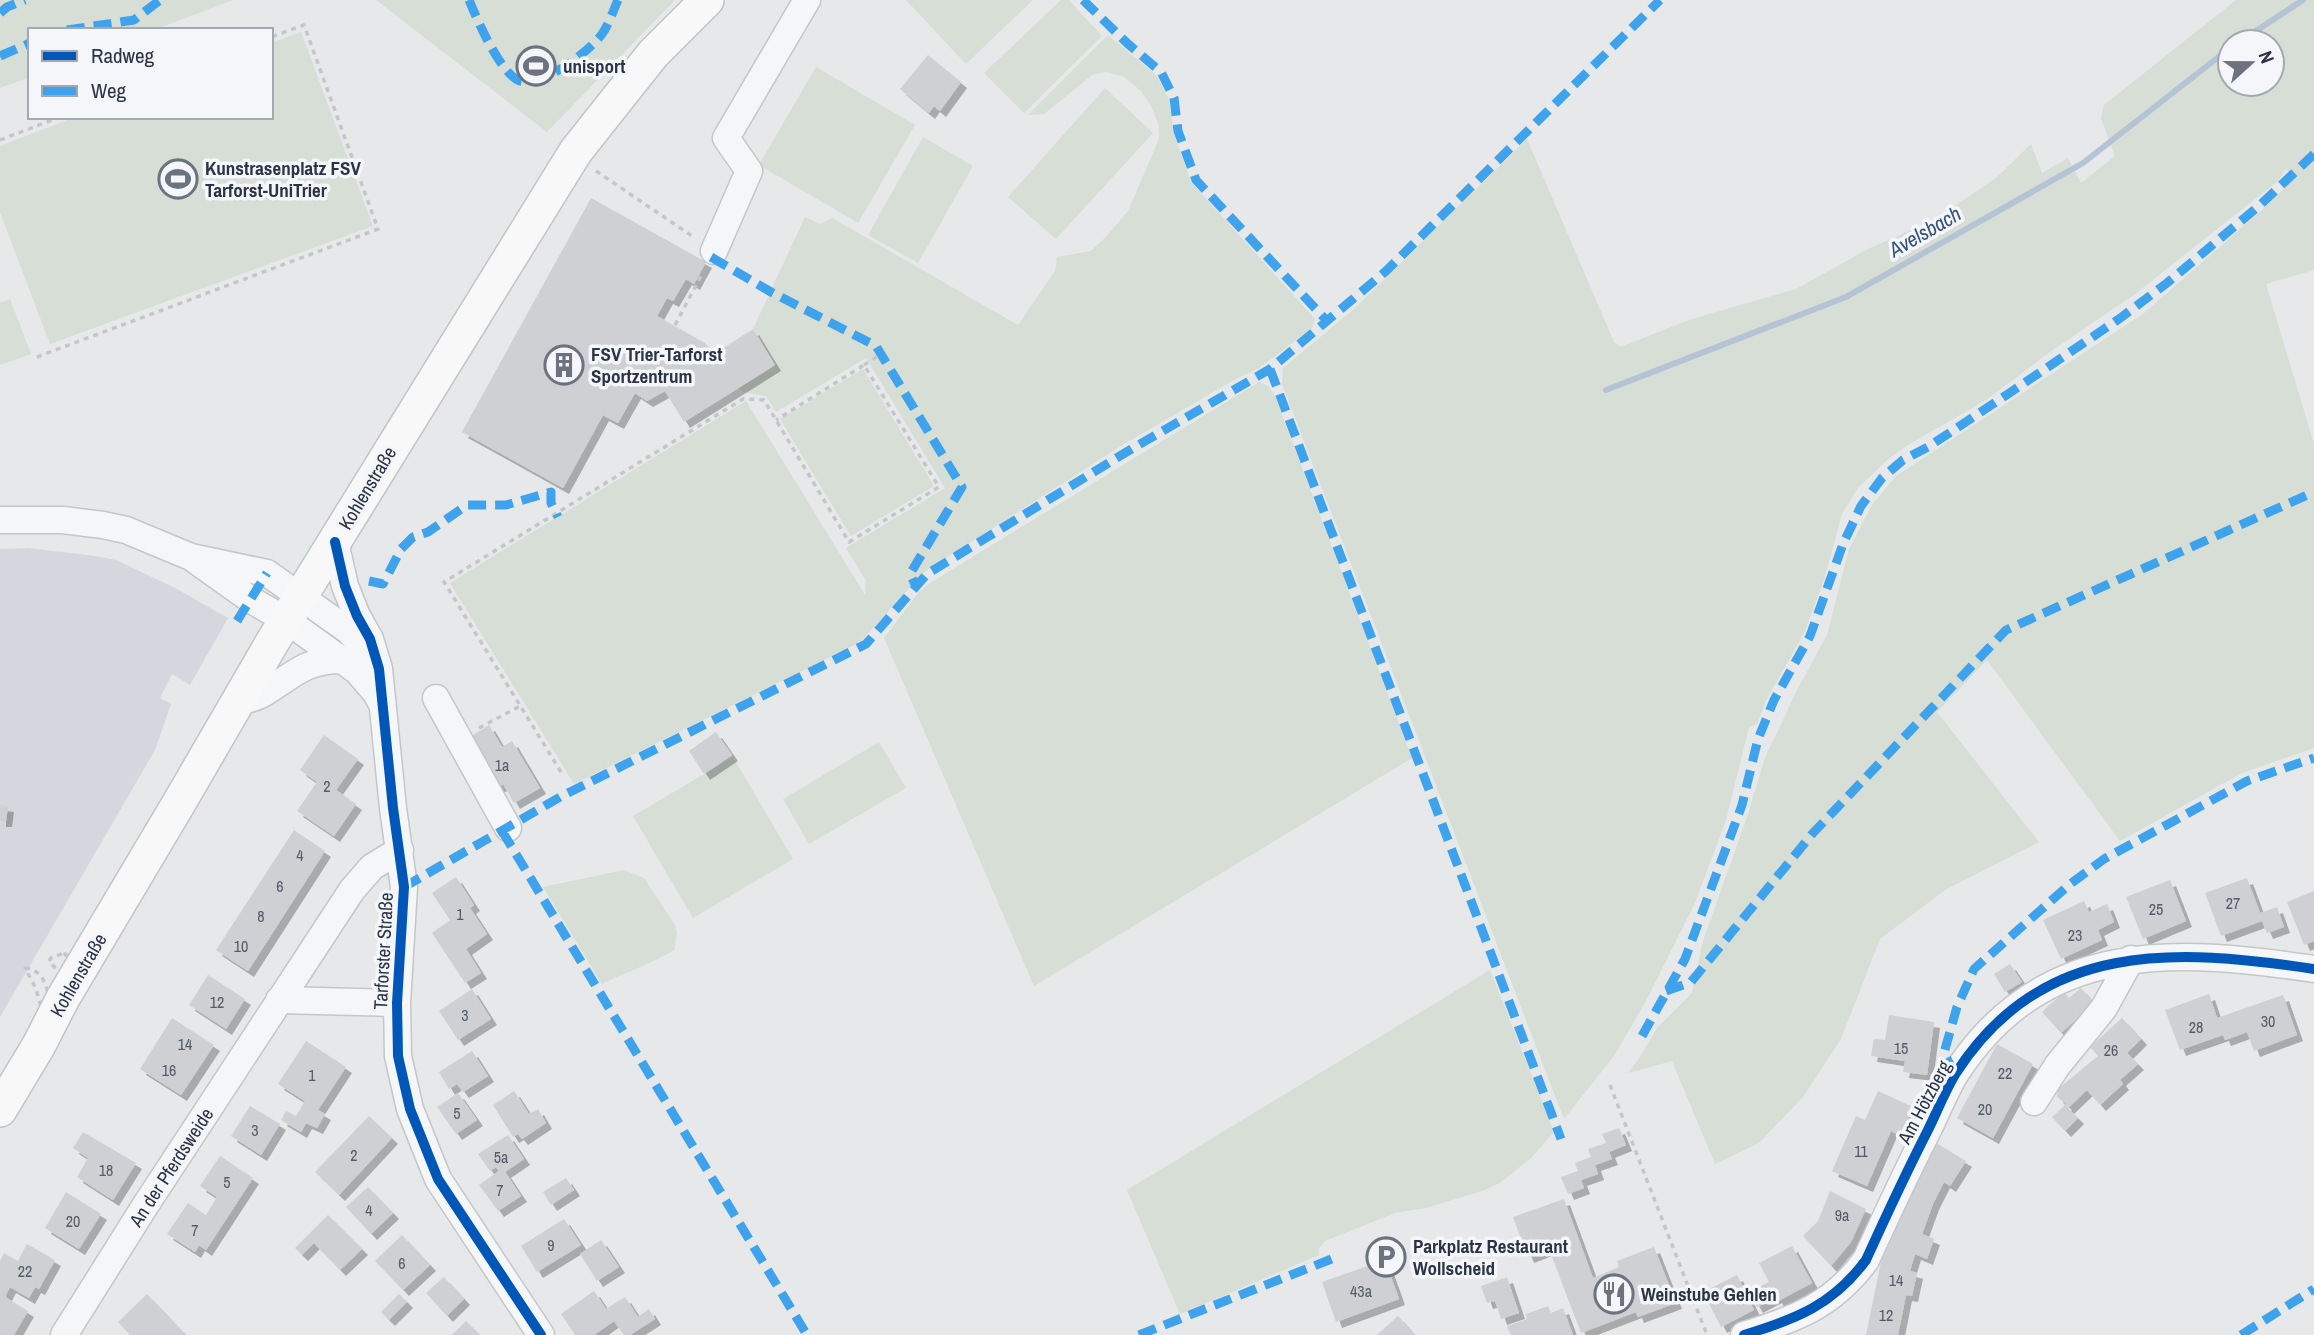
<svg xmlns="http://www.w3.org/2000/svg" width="2314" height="1335" font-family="'Archivo Narrow',sans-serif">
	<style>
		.built { fill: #d4d7dd }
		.green { fill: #d6ded6; fill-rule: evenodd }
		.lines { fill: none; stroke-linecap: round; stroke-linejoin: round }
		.stream { stroke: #b4c4d5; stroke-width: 6 }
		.building { fill: #ced0d3; filter: url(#shadow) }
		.minor-casing { stroke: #c4c6c8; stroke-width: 29 }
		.major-casing { stroke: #c2c5c8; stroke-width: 36 }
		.path { stroke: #c5c6ca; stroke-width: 3.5; stroke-dasharray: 5 5; stroke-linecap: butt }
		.minor { stroke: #f5f6f7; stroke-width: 26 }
		.major { stroke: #f8f8f8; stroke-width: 33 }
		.quiet { stroke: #3ea3ec; stroke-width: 9; stroke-dasharray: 18 9; stroke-linecap: butt }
		.cycleway-casing { stroke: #f4f6f9; stroke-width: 15 }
		.cycleway { stroke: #0057b8; stroke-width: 10 }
		.labels { text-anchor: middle; stroke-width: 7; stroke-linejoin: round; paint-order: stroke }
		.number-label { font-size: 16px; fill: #545c69 }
		.poi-label { font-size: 19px; font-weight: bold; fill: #2b3445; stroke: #f4f6f9; text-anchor: start }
		.street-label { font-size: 19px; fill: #2b3445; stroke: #f4f6f9 }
		.water-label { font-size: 21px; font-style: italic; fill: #34527a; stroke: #f4f6f9 }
	</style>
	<defs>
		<filter id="shadow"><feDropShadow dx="6" dy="6" stdDeviation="0" flood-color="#0004"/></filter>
	</defs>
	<rect width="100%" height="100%" fill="#e6e8ea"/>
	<!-- built -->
	<path class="built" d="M28 548 96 556 116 560 175 588 228 618 190 685 172 674 160 698 171 704 155 750 0 1017V549Z"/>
	<!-- green -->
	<path class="green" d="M0 0H233L154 30H30V77L0 88Z
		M376 0H675L547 132Z
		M906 0H1033L966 64Z
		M1061 0H1069L1102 36 1024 113 984 73Z
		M2236 0H2314V270L2266 284 2314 444V748L2242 773 2120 841 1987 660 1937 712 2039 842 1945 890 1880 939 1841 1039 1803 1097 1759 1143 1715 1164 1672 1061 1628 1073 1638 1060 1658 1027 1692 993 1703 941 1746 820 1765 758 1797 690 1827 635 1849 549 1872 505 1896 476 2143 314 2262 210 2295 178 2286 169 2278 181 2135 294 2050 352 1986 400 1906 446 1886 461 1858 488 1842 514 1824 580 1805 631 1766 701 1757 724 1749 727 1726 820 1695 903 1646 1001 1614 1056 1564 1119 1282 384 1283 368 1354 309 1527 139 1614 342 1620 347 1692 319 1796 289 1868 249 1934 220 1996 178 2031 144 2042 173 2068 158 2081 183 2115 156 2101 118 2104 105ZM2230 42H2272V84H2230Z
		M301 32 373 226 50 344 0 212V146L75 117H271V43Z
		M1108 35 1157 76 1169 99 1174 134 1191 182 1315 319 1312 328 1261 367 1232 381 1121 446 924 572 860 642 574 784 450 583 746 401 865 595 866 581 846 548 945 488 866 358 776 412 766 396 743 392 738 388 775 365 753 329 805 217 820 224 832 218 1018 325 1055 271 1057 257 1091 251 1106 237 1128 211 1159 139V125L1150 104 1141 91 1124 77 1106 72 1092 75 1044 114 1028 115Z
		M816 67 915 125 858 223 759 165Z
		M1105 88 1153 133 1056 239 1008 197Z
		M923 137 973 166 918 263 868 235Z
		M10 299 31 354 0 365V303Z
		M863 369 934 486 851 536 780 419Z
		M1259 382 1268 386 1274 394 1412 758 1034 986 884 638 919 592 930 583Z
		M879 742 906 788 809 844 783 799Z
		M733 757 793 859 693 918 633 816Z
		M624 870 644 878 675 925 677 933 674 950C651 964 626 972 602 984L543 887Z
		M1490 970 1554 1132 1531 1158 1500 1183 1482 1191 1426 1208 1395 1213 1325 1241 1319 1248V1255L1180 1314 1127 1190Z"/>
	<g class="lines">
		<!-- stream -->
		<path class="stream" d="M2239 42 2303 0
			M1606 390 1846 297 2083 163 2230 48"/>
	</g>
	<!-- building -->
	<path class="building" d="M928 55 961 82 940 111 934 106 929 113 900 89Z
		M591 198 706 262 694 284 686 279 673 301 667 298 657 316 705 343 714 354 753 329 775 365 684 422 665 391 647 401 635 393 618 423 603 415 563 488 462 432Z
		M489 725 502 747 512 741 540 788 514 803 503 784 493 790 464 741Z
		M716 732 732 755 704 774 689 751Z
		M324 735 358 759 336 790 356 804 334 836 297 811 317 782 300 770Z
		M0 805 8 806 6 821H0Z
		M294 830 325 851 248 971 216 950Z
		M456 877 474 905 470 908 487 934 466 949 481 973 465 983 432 933 450 920 432 893Z
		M2247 878 2260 913 2277 907 2284 927 2267 933 2262 921 2221 936 2205 893Z
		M2170 880 2186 921 2143 939 2126 897Z
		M2314 891V941L2304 945 2287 902Z
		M2084 901 2089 912 2107 904 2114 922 2098 930 2102 940 2061 959 2043 920Z
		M2010 964 2022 982 2005 992 1994 974Z
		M208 975 245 999 226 1029 189 1005Z
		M2081 988 2094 1003 2061 1033 2042 1012 2064 992 2069 998Z
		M472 989 491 1019 458 1040 439 1011Z
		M2209 994 2217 1018 2283 995 2297 1035 2254 1051 2247 1032 2225 1040 2223 1035 2180 1050 2165 1010Z
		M1889 1015 1934 1022 1927 1075 1903 1072 1905 1061 1871 1056 1874 1039 1885 1040Z
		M172 1018 214 1045 181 1095 140 1069Z
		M2122 1018 2141 1039 2127 1053 2138 1064 2120 1080 2123 1084 2100 1105 2087 1090 2068 1108 2078 1118 2065 1131 2052 1117 2066 1104 2057 1097 2058 1089 2098 1056 2090 1047Z
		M306 1041 346 1067 318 1110 325 1114 317 1128 306 1123 301 1132 281 1120 286 1111 296 1116 305 1101 278 1084Z
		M1997 1044 2033 1064 1993 1138 1957 1118Z
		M472 1051 488 1076 463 1092 457 1084 449 1089 439 1072Z
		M514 1091 529 1114 538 1109 546 1123 522 1139 518 1134 513 1137 493 1105Z
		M1878 1091 1913 1107 1900 1136 1891 1131 1867 1186 1832 1171 1856 1116 1865 1120Z
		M458 1093 477 1120 456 1134 437 1107Z
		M250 1106 280 1124 261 1155 231 1136Z
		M369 1116 392 1138 339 1195 315 1172Z
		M1619 1128 1626 1145 1609 1152 1612 1159 1595 1165 1598 1174 1581 1180 1584 1188 1568 1194 1561 1177 1578 1171 1575 1163 1591 1157 1588 1149 1606 1143 1602 1134Z
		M83 1132 136 1163 113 1200 77 1177 88 1158 73 1148Z
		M508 1135 524 1159 505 1172 521 1196 498 1211 479 1185 499 1171 496 1167 490 1171 478 1154Z
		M1933 1141 1966 1161 1950 1186 1944 1182 1933 1204 1922 1234 1934 1239 1927 1259 1915 1254 1910 1271 1917 1273 1912 1296 1906 1295 1898 1335H1866L1883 1252Z
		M220 1156 253 1178 206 1250 199 1245 195 1252 167 1234 188 1203 206 1215 217 1197 200 1186Z
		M566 1178 574 1190 551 1205 543 1192Z
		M368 1187 393 1213 371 1234 346 1207Z
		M1830 1191 1866 1209 1851 1242 1831 1266 1803 1236 1818 1221Z
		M66 1192 101 1214 79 1249 45 1228Z
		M1564 1199 1593 1278 1619 1267 1617 1261 1654 1247 1676 1303 1638 1317 1636 1312 1581 1333 1549 1249 1528 1257 1513 1217Z
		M328 1215 362 1249 340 1270 314 1243 302 1255 295 1248Z
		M564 1219 581 1245 537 1272 521 1246Z
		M402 1235 430 1265 403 1290 375 1261Z
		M601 1240 619 1267 597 1281 580 1254Z
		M27 1244 55 1260 39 1289 35 1287 29 1298 10 1287 5 1297 28 1311 14 1335H0V1261L4 1253 18 1261Z
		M1792 1246 1812 1283 1778 1301 1776 1297 1757 1307 1753 1300 1759 1297 1755 1289 1769 1282 1759 1263Z
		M1385 1260 1399 1299 1336 1322 1322 1282Z
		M1737 1275 1754 1310 1721 1327 1703 1292Z
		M444 1277 464 1299 447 1316 426 1293Z
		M1507 1277 1519 1313 1501 1319 1495 1301 1487 1303 1481 1286Z
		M594 1291 606 1309 625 1297 638 1317 649 1309 655 1319 630 1335H624L614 1321 594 1335H575L561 1314Z
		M147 1294 182 1331 185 1335H130L118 1322Z
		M399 1294 407 1302 389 1320 381 1312Z
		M1548 1306 1551 1313 1563 1308 1573 1335H1511L1507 1326 1527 1319 1526 1314Z
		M1398 1316 1414 1335H1377Z
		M466 1321 480 1335H452Z"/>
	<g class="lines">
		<!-- minor casing -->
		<g class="minor-casing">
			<path id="minor" d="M714 251 749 171 726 138 807 0
				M0 520H63L103 525 126 530 191 557 267 573 349 631 365 650
				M335 542 345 586 357 616 370 639 379 669 393 808 404 887 397 1003 398 1056 410 1109 438 1179 541 1335
				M195 560 251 600 286 620 357 671 376 693 382 704
				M436 698 508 828
				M237 702C246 700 257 698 264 693 294 675 304 660 342 660
				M279 1000 397 1003
				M2034 1102 2057 1066 2104 1008 2131 959
				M64 1335 145 1206 352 890 372 867 400 850
				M1744 1335C1796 1319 1833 1305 1866 1260 1886 1216 1906 1173 1928 1130 1937 1112 1945 1091 1956 1073 2042 940 2175 948 2314 969"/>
		</g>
		<!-- major casing -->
		<g class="major-casing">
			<path id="major" d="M0 1110 39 1045 63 998 179 803 273 641 576 151 653 54 707 0"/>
		</g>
		<!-- path -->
		<path class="path" d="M0 140 60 117
			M596 171 695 238
			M675 325 703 272
			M37 357 378 229 304 25 271 37
			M864 365 881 354
			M479 728 520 706
			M561 772 444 582 743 399 764 400 849 542 939 487 864 365 776 420
			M64 953 68 957 60 973 49 961 51 958Z
			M25 968C41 969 49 986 48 1001L42 1010 36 989Z
			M1610 1085 1707 1335"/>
		<!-- minor -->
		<use href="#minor" class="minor"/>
		<!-- major -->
		<use href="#major" class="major"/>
		<!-- quiet -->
		<path class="quiet" d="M469 0C477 19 500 74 520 81 541 88 590 51 602 34 609 24 613 11 618 0
			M1083 0 1127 43 1161 72 1174 98 1178 131 1196 180 1327 321
			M0 13 7 7 25 0
			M67 30 134 20 160 0
			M0 56 30 43
			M711 257 771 292 876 346 962 487 910 574 916 586
			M1270 369 1561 1139
			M369 581 383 584 401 549 413 537 428 532 467 505H506L551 492V503L558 517
			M237 621 267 573
			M502 831 807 1335
			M404 887 560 797 866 644 927 574 1133 448 1270 369 1386 271 1660 0
			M1666 991 1691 982 1813 833 2006 630 2314 492
			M1642 1036 1685 959 1742 805 1758 739 1774 700 1810 636 1843 544 1861 506 1882 478 1903 460 1928 447 2008 394 2119 319 2167 283 2260 205 2314 154
			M1955 1074 1944 1053 1957 1007 1974 969 2069 885 2104 859 2247 781 2314 758
			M1139 1335 1334 1258
			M2241 1335 2314 1289"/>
		<!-- cycleway casing -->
		<g class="cycleway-casing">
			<path id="cycleway" d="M335 542 345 586 357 616 370 639 379 669 393 808 404 887 397 1003 398 1056 410 1109 438 1179 541 1335
				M1744 1335C1796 1319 1833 1305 1866 1260 1886 1216 1906 1173 1928 1130 1937 1112 1945 1091 1956 1073 2042 940 2175 948 2314 969"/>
		</g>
		<!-- cycleway -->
		<use href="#cycleway" class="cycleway"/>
	</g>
	<!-- icons -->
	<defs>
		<g id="stadium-ring" transform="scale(2.0125)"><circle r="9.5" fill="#f4f6f9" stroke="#6c737f" stroke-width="1.5"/><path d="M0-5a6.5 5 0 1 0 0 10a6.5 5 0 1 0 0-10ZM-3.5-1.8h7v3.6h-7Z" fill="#6c737f"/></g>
		<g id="building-ring" transform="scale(2.0125)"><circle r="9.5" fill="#f4f6f9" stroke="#6c737f" stroke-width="1.5"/><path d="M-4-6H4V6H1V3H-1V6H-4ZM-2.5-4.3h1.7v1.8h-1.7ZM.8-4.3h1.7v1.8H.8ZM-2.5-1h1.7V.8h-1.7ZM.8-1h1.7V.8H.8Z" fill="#6c737f"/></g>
		<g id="parking-ring" transform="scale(2.0125)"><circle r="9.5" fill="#f4f6f9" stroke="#6c737f" stroke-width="1.5"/><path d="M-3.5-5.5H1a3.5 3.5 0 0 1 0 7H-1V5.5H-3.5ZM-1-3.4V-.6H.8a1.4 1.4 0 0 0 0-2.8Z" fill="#6c737f"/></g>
		<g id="restaurant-ring" transform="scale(2.0125)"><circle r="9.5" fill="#f4f6f9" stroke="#6c737f" stroke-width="1.5"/><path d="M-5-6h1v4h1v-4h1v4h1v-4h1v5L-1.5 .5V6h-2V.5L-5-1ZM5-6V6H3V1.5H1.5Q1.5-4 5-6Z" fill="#6c737f"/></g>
	</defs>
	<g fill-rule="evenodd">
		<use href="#stadium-ring" x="536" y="66"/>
		<use href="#stadium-ring" x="178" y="179"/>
		<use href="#building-ring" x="564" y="365"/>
		<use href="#parking-ring" x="1386" y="1257"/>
		<use href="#restaurant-ring" x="1614" y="1294"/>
	</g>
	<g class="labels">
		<!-- number labels -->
		<g class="number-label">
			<text x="502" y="771">1a</text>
			<text x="327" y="792">2</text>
			<text x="300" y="861">4</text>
			<text x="280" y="892">6</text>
			<text x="2233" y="909">27</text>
			<text x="2156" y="915">25</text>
			<text x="460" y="920">1</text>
			<text x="261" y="922">8</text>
			<text x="2075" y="941">23</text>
			<text x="241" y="952">10</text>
			<text x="217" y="1008">12</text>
			<text x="465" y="1021">3</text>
			<text x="2268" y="1027">30</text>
			<text x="2196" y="1033">28</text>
			<text x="185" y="1050">14</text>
			<text x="1901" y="1054">15</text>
			<text x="2111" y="1056">26</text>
			<text x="169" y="1076">16</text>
			<text x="2005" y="1079">22</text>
			<text x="312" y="1081">1</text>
			<text x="1985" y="1115">20</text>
			<text x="457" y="1119">5</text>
			<text x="255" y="1136">3</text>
			<text x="1861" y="1157">11</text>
			<text x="354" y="1161">2</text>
			<text x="501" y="1163">5a</text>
			<text x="106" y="1176">18</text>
			<text x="227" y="1188">5</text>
			<text x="500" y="1196">7</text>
			<text x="369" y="1216">4</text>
			<text x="1842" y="1221">9a</text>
			<text x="73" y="1227">20</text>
			<text x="195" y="1236">7</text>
			<text x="551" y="1251">9</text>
			<text x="402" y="1269">6</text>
			<text x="25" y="1277">22</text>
			<text x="1896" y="1286">14</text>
			<text x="1361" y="1297">43a</text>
			<text x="1886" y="1321">12</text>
		</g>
		<!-- poi labels -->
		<g class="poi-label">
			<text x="563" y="73">unisport</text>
			<text x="205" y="175">Kunstrasenplatz FSV<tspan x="205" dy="22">Tarforst-UniTrier</tspan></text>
			<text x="591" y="361">FSV Trier-Tarforst<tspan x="591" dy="22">Sportzentrum</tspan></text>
			<text x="1413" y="1253">Parkplatz Restaurant<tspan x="1413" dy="22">Wollscheid</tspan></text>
			<text x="1641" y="1301">Weinstube Gehlen</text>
		</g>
		<!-- street labels -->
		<g class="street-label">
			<text transform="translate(367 488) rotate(-59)" y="7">Kohlenstraße</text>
			<text transform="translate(383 951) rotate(-87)" y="7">Tarforster Straße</text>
			<text transform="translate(78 975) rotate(-60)" y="7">Kohlenstraße</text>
			<text transform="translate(1924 1102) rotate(-62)" y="7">Am Hötzberg</text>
			<text transform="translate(171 1167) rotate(-57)" y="7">An der Pferdsweide</text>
		</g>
		<!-- water labels -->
		<g class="water-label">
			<text transform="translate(1925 232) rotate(-30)" y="7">Avelsbach</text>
		</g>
	</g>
	<!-- legend -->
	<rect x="28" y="28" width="245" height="91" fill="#f4f6f9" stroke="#a4a8b1" stroke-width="2"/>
	<rect x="42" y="51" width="35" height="10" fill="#0057b8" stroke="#a4a8b1" stroke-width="2"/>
	<text x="91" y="63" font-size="21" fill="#2b3445">Radweg</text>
	<rect x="42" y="86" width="35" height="10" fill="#3ea3ec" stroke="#a4a8b1" stroke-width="2"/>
	<text x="91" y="98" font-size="21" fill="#2b3445">Weg</text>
	<!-- north arrow -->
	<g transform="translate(2251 63) rotate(69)"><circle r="33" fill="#f4f6f9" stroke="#a4a8b1" stroke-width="2"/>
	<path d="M0-5L12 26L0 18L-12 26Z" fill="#6c737f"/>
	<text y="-10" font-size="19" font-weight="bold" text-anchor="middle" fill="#2b3445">N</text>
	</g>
</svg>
